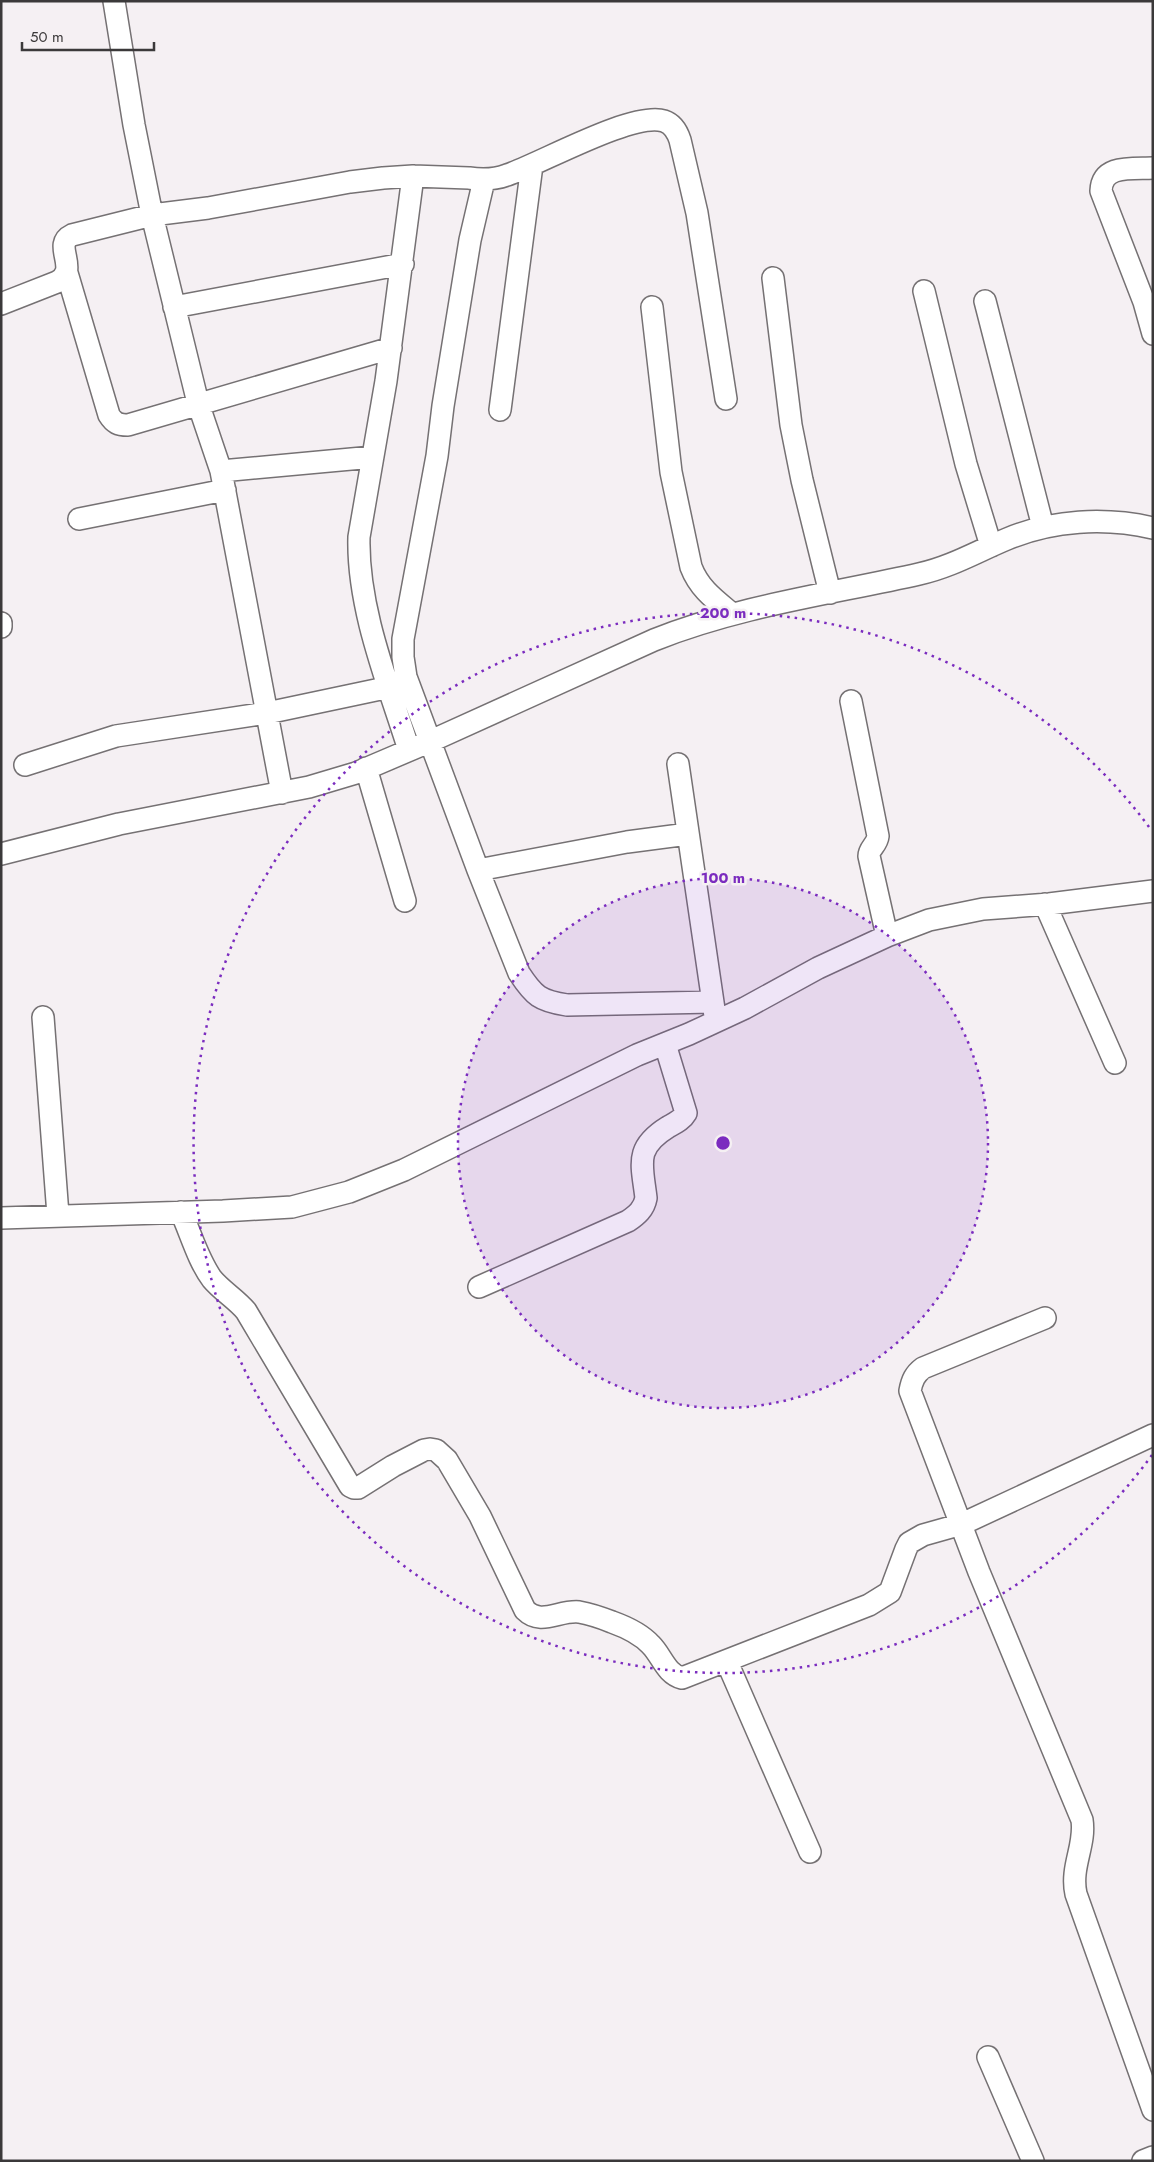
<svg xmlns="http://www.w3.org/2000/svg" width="1154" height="2162" font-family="Jost,sans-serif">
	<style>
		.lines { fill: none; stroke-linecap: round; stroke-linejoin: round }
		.minor-casing { stroke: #757173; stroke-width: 24 }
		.minor { stroke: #fff; stroke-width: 21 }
		.ring { fill: none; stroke: #7b2cbf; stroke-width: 2.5; stroke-dasharray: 2.5 5 }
		.centre { fill: #7b2cbf; stroke: #f5f0f3; stroke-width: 2.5 }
		.ring-label { font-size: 15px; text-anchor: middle; font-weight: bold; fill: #7b2cbf; stroke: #f5f0f3; stroke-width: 5; stroke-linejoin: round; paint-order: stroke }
	</style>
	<rect width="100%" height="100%" fill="#f5f0f3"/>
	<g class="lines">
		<!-- minor casing -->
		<g class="minor-casing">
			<path id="minor" d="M114 1 134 125 152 215 198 403 221 471 282 793
				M1153 168C1132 169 1102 164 1101 191L1144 302 1153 334
				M484 180 470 240 443 406 437 456 403 639V657L406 677 478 870 519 973C534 996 540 1001 567 1005L713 1002
				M67 273 109 415C114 423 118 425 128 425L391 348
				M773 278 791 425 802 480 830 593
				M924 291 966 464 991 546
				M985 301 1043 527
				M1 304 57 282C81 269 51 245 72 235L152 215 208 208 350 182 383 178 413 176 469 178C483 180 494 180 507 175 540 164 633 111 664 121 673 124 677 131 680 140L697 213 726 399
				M174 307 403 264
				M652 307 671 472 691 567C699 588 714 599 731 613
				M500 410 532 165
				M221 471 373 457
				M79 519 225 490
				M1 623V627
				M851 701 878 836C877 845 869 848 869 856L887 936
				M409 750C388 683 357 608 359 537L386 381 413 176
				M678 764 715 1016
				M25 765 116 736 267 713 390 687
				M366 768 405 901
				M1 854 119 824 309 787 356 773 431 741 654 640C739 606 830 594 919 574 951 567 978 551 1007 539 1052 520 1105 517 1153 528
				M478 870 627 842 688 834
				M1045 904 1115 1063
				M43 1017 58 1215
				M181 1212C191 1234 198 1260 212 1279 222 1291 236 1299 246 1311L350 1486 354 1488H358L393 1466 424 1450 430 1449 436 1450 447 1460 480 1516 525 1610C541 1626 559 1610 579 1612 590 1614 602 1618 612 1622 626 1627 641 1634 651 1645 662 1656 666 1674 682 1678L869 1605 890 1592 906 1549 909 1543 923 1535 962 1524 1153 1435
				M1 1218 223 1211 292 1207 349 1192 404 1170 637 1055 689 1034 745 1008 818 968 887 936 929 920 983 909 1049 904 1153 891
				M479 1287 628 1221C637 1215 644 1209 646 1198 642 1164 634 1148 668 1127 675 1123 682 1120 686 1113L665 1044
				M1045 1318 923 1368C915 1374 912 1380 910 1391L979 1572 1082 1820C1086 1845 1070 1867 1076 1894L1153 2110
				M727 1662 810 1852
				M988 2057 1033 2161
				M1143 2161 1153 2157"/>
		</g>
		<!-- minor -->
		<use href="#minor" class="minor"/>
	</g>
	<!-- distance rings -->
	<circle cx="723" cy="1143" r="265" fill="#7b2cbf" fill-opacity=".12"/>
	<g class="ring">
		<circle cx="723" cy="1143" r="265"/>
		<path d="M1152 1455A530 530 0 1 1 1152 831"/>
	</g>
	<circle cx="723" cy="1143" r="8" class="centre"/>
	<g class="ring-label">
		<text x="723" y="618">200 m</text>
		<text x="723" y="883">100 m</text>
	</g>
	<!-- border -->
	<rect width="1154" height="2162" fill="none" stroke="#3b393a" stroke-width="5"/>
	<!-- scale -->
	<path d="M22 42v8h132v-8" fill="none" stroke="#3b393a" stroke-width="2.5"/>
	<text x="30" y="42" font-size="15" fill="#3b393a" stroke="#f5f0f3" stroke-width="4" paint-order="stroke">50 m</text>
</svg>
